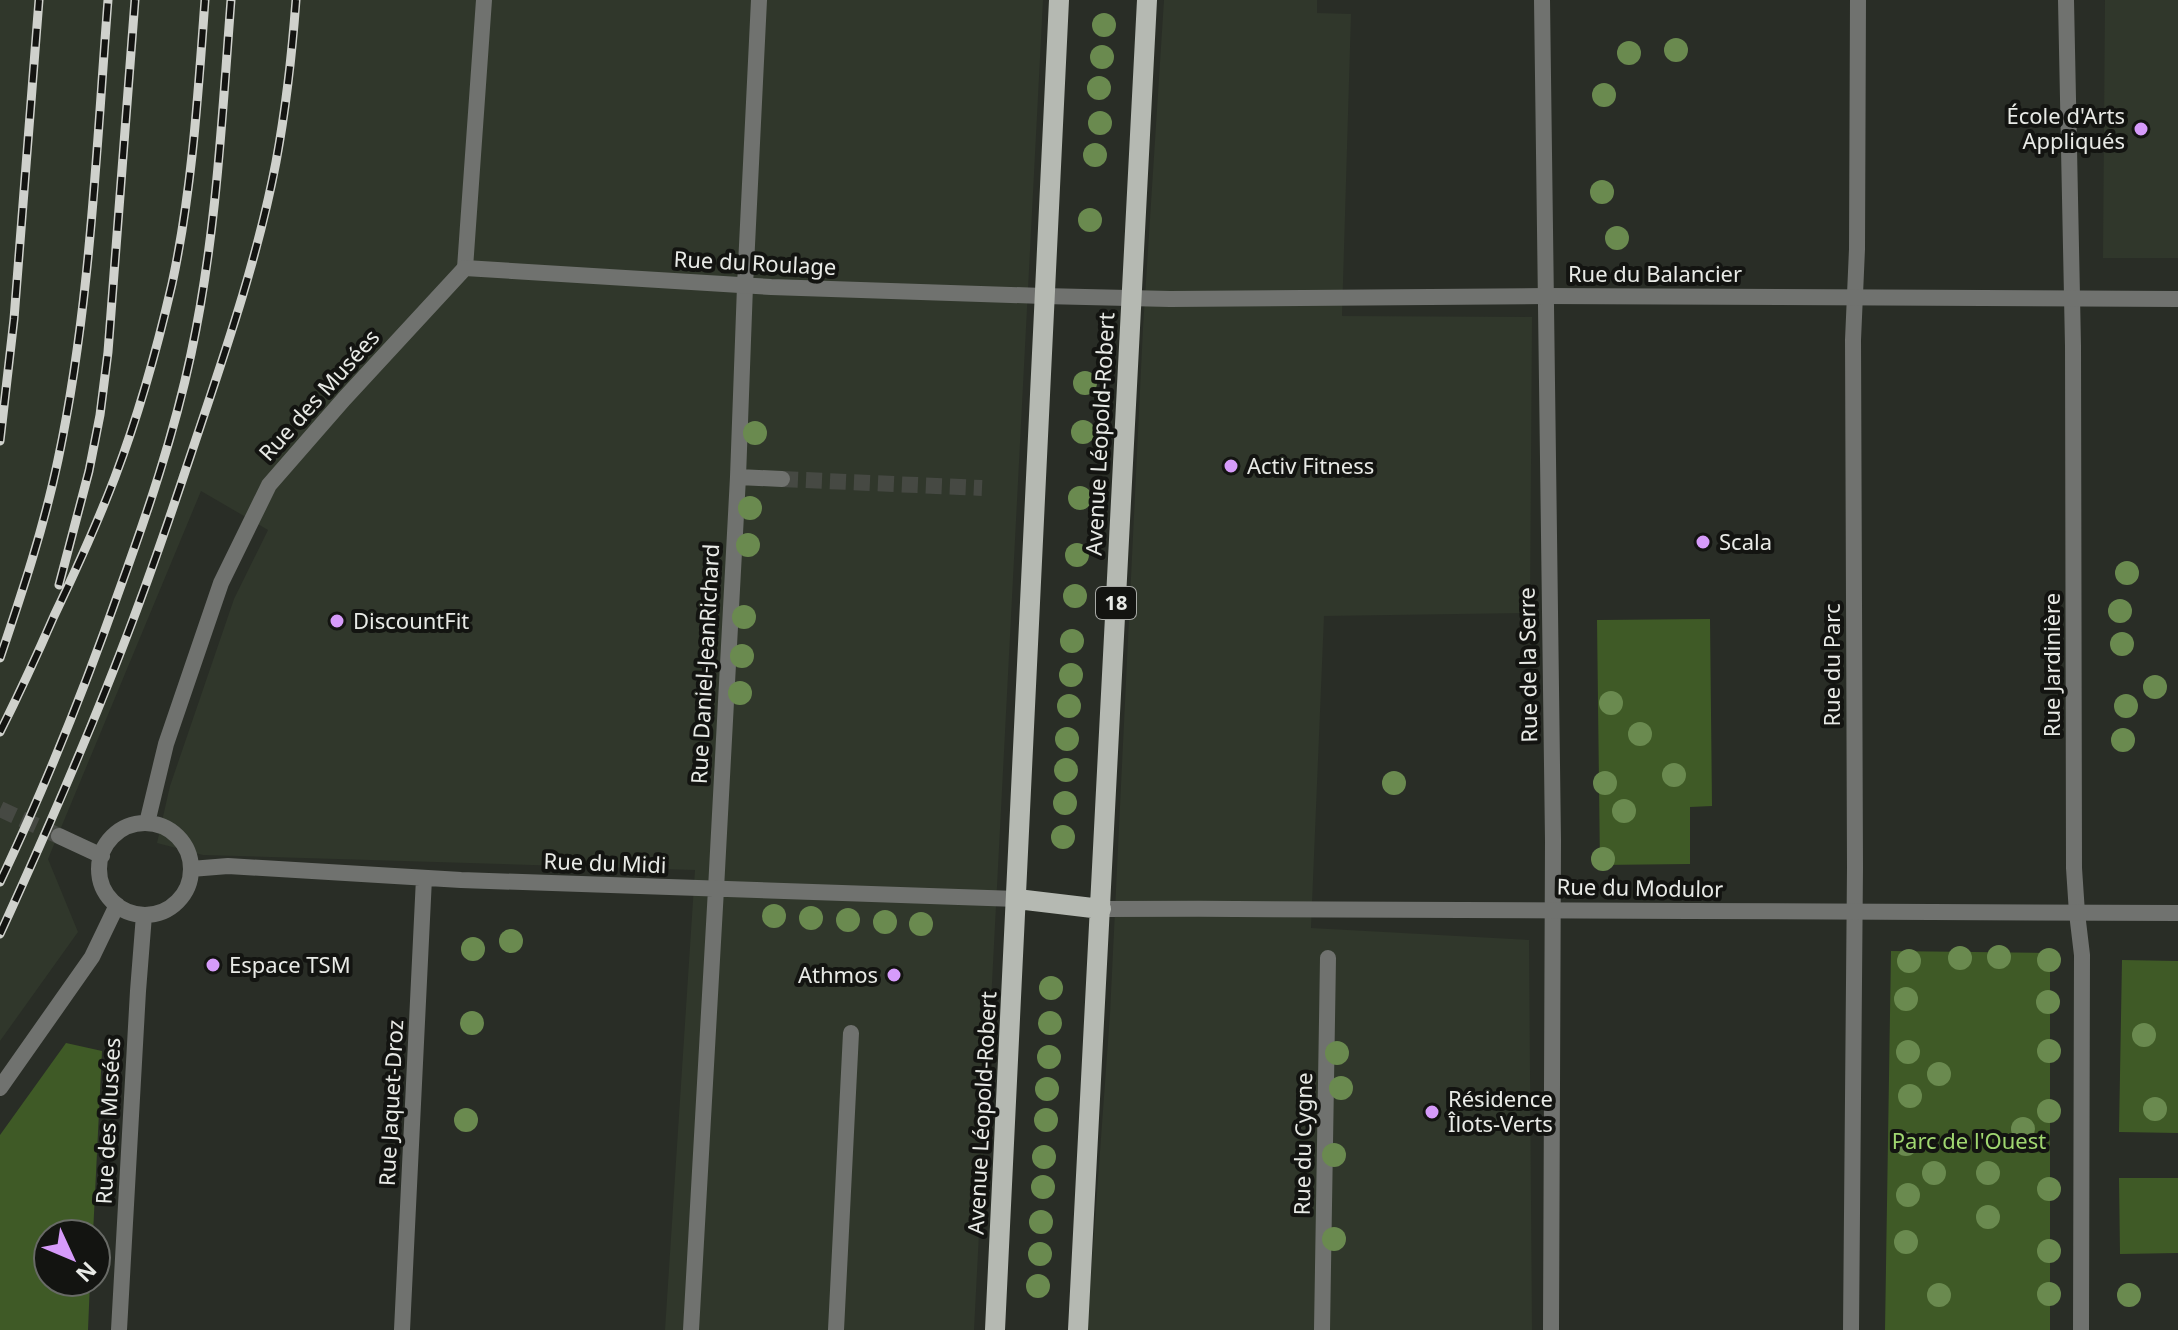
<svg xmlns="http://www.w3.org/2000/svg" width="2178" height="1330" font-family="'Noto Sans',sans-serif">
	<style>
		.built { fill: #30372b }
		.green { fill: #3f5a26 }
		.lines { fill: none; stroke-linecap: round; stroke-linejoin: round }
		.pedestrian-tunnel { stroke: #464943; stroke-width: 16; stroke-dasharray: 16 8; stroke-linecap: butt }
		.minor-tunnel { stroke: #464943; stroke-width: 16; stroke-dasharray: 16 8; stroke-linecap: butt }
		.service { stroke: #70726f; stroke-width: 16 }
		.pedestrian { stroke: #70726f; stroke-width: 16 }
		.minor { stroke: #70726f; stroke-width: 16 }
		.tertiary { stroke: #70726f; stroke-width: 16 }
		.primary { stroke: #b5b9b2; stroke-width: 20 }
		.rail-casing { stroke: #cfd1cc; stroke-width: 9 }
		.rail { stroke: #131411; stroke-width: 6; stroke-dasharray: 18; stroke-linecap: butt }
		.tree { fill: #6a8a4f }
		.poi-dot { fill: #d69bfa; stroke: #131411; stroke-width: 3 }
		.labels { text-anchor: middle; stroke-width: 8; stroke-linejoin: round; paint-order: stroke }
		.shield { fill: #131411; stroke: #a8aaa6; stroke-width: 2 }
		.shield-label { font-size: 20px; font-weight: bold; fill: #e8eae6 }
		.poi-label { font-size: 22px; fill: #e8eae6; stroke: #131411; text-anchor: start }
		.street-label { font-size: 22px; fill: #e8eae6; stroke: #131411 }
		.park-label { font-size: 22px; fill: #a0d770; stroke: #131411 }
	</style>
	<rect width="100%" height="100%" fill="#292d26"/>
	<!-- built -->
	<path class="built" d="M0 0H1043L974 1330H665L695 870 203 855 157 843 170 786 234 599 268 530 201 491 48 859 78 932 0 1041Z
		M1164 0H1317V13L1351 14 1342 316 1532 317 1530 613 1324 616 1311 928 1529 940 1532 1330H1087L1110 1014 1143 328Z
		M2105 0H2178V258H2103Z"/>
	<!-- green -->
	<path class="green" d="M1710 619 1712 806 1690 807V864L1600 865 1597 620Z
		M1891 951 2050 953V1330H1885Z
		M2122 960 2178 961V1133L2119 1132Z
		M66 1043 102 1051 93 1234H48V1282H90L88 1330H0V1135Z
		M2119 1178H2178V1253L2120 1254Z"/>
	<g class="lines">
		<!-- pedestrian-tunnel -->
		<path class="pedestrian-tunnel" d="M782 479 982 488"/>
		<!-- minor-tunnel -->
		<path class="minor-tunnel" d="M0 809 59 836"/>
		<!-- service -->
		<path class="service" d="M465 268 484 0
			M836 1330 851 1033"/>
		<!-- pedestrian -->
		<path class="pedestrian" d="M738 477 782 479
			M716 889 738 477 745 286
			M1322 1330 1328 958"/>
		<!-- minor -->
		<path class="minor" d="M1542 0 1553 841 1551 1330
			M2066 0 2073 346 2074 868 2077 913 2082 955 2081 1330
			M745 286 759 0
			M147 823 166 744 221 583 269 485 344 399 465 268 771 287 1043 296
			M99 869a46 46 0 1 1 92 0a46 46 0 1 1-92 0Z
			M59 836 102 856
			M191 869 228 866 461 880 1017 899
			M0 1088 92 957 117 905
			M119 1330 138 991 144 915
			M402 1330 424 878
			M691 1330 716 889
			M1851 1330 1855 867 1853 340 1857 249 1858 0"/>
		<!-- tertiary -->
		<path class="tertiary" d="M1043 296 1170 299 1545 296 2178 299
			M1101 909C1460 908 1819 913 2178 913"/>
		<!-- primary -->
		<path class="primary" d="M1017 899 1101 909
			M995 1330 1059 0
			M1078 1330 1147 0"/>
		<!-- rail casing -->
		<g class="rail-casing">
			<path id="rail" d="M0 441 14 319 39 0
				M59 585 89 471 100 415 108 352 135 0
				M0 658C22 593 44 527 58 460 90 309 96 154 108 0
				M0 732C19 694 37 655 54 616 76 570 97 524 115 477 139 414 157 349 172 284 192 191 198 95 205 0
				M0 882C45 787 84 690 119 591 147 514 174 435 191 354 216 238 222 118 231 0
				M0 934C48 829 94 724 134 617 154 564 172 511 190 457 222 361 257 262 276 162 286 108 292 54 296 0"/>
		</g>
		<!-- rail -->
		<use href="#rail" class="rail"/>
	</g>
	<!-- trees -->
	<g class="tree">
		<circle cx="1104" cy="25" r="12"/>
		<circle cx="1676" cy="50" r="12"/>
		<circle cx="1629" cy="53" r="12"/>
		<circle cx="1102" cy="57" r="12"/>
		<circle cx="1099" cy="88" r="12"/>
		<circle cx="1604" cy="95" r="12"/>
		<circle cx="1100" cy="123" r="12"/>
		<circle cx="1095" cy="155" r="12"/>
		<circle cx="1602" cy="192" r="12"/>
		<circle cx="1090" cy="220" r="12"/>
		<circle cx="1617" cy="238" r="12"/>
		<circle cx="1085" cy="383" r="12"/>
		<circle cx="1083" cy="432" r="12"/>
		<circle cx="755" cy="433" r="12"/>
		<circle cx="1080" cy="498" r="12"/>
		<circle cx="750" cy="508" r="12"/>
		<circle cx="748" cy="545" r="12"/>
		<circle cx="1077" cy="555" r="12"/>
		<circle cx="2127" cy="573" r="12"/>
		<circle cx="1075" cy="596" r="12"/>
		<circle cx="2120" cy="611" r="12"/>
		<circle cx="744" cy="617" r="12"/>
		<circle cx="1072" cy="641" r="12"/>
		<circle cx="2122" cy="644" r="12"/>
		<circle cx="742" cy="656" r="12"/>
		<circle cx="1071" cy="675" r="12"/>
		<circle cx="2155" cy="687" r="12"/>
		<circle cx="740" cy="693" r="12"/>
		<circle cx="1611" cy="703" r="12"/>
		<circle cx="1069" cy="706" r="12"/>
		<circle cx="2126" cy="706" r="12"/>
		<circle cx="1640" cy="734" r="12"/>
		<circle cx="1067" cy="739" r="12"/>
		<circle cx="2123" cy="740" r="12"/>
		<circle cx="1066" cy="770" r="12"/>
		<circle cx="1674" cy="775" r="12"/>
		<circle cx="1394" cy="783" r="12"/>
		<circle cx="1605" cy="783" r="12"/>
		<circle cx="1065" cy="803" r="12"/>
		<circle cx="1624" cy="811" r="12"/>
		<circle cx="1063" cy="837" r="12"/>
		<circle cx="1603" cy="859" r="12"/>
		<circle cx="774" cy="916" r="12"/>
		<circle cx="811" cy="918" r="12"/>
		<circle cx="848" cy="920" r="12"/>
		<circle cx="885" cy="922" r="12"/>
		<circle cx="921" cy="924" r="12"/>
		<circle cx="511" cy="941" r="12"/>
		<circle cx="473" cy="949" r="12"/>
		<circle cx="1999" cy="957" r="12"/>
		<circle cx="1960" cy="958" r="12"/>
		<circle cx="2049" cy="960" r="12"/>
		<circle cx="1909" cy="961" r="12"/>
		<circle cx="1051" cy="988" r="12"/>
		<circle cx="1906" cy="999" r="12"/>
		<circle cx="2048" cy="1002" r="12"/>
		<circle cx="472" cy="1023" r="12"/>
		<circle cx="1050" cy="1023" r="12"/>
		<circle cx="2144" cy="1035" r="12"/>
		<circle cx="2049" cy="1051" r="12"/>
		<circle cx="1908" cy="1052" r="12"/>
		<circle cx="1337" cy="1053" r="12"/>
		<circle cx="1049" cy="1057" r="12"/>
		<circle cx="1939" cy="1074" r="12"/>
		<circle cx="1341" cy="1088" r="12"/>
		<circle cx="1047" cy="1089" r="12"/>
		<circle cx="1910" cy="1096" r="12"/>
		<circle cx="2155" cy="1109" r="12"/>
		<circle cx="2049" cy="1111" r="12"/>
		<circle cx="466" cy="1120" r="12"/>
		<circle cx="1046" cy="1120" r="12"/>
		<circle cx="2023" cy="1129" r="12"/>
		<circle cx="1906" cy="1144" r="12"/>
		<circle cx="1334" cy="1155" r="12"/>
		<circle cx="1044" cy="1157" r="12"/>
		<circle cx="1934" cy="1173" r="12"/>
		<circle cx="1988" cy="1173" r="12"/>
		<circle cx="1043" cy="1187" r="12"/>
		<circle cx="2049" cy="1189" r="12"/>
		<circle cx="1908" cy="1195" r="12"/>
		<circle cx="1988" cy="1217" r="12"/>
		<circle cx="1041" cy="1222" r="12"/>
		<circle cx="1334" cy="1239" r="12"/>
		<circle cx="1906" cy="1242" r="12"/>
		<circle cx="2049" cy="1251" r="12"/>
		<circle cx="1040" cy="1254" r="12"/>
		<circle cx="1038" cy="1286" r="12"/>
		<circle cx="2049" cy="1294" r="12"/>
		<circle cx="1939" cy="1295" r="12"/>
		<circle cx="2129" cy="1295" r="12"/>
	</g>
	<!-- markers -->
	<g class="poi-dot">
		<circle cx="2141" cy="129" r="8"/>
		<circle cx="1231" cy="466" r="8"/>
		<circle cx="1703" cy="542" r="8"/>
		<circle cx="337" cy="621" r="8"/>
		<circle cx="213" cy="965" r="8"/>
		<circle cx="894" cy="975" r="8"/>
		<circle cx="1432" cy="1112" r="8"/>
	</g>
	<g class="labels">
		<!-- shield labels -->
		<rect class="shield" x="1096" y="587" width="40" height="32" rx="6"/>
		<g class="shield-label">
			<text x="1116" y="610">18</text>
		</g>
		<!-- poi labels -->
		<g class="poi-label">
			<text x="2125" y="124" text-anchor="end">École d'Arts<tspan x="2125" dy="25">Appliqués</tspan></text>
			<text x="1247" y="474">Activ Fitness</text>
			<text x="1719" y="550">Scala</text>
			<text x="353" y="629">DiscountFit</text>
			<text x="229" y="973">Espace TSM</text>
			<text x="878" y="983" text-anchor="end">Athmos</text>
			<text x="1448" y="1107">Résidence<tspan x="1448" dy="25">Îlots-Verts</tspan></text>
		</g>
		<!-- street labels -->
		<g class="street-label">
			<text transform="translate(755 263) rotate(3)" y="8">Rue du Roulage</text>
			<text x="1655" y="282">Rue du Balancier</text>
			<text transform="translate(319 395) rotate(-48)" y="8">Rue des Musées</text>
			<text transform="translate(1100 434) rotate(-87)" y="8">Avenue Léopold-Robert</text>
			<text transform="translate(705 664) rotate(-87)" y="8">Rue Daniel-JeanRichard</text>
			<text transform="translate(1528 665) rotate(-91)" y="8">Rue de la Serre</text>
			<text transform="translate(1832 665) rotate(-90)" y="8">Rue du Parc</text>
			<text transform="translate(2052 665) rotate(-90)" y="8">Rue Jardinière</text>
			<text transform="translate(605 863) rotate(2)" y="8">Rue du Midi</text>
			<text transform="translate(1640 888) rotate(1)" y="8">Rue du Modulor</text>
			<text transform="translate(391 1103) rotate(-87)" y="8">Rue Jaquet-Droz</text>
			<text transform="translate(982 1113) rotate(-87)" y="8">Avenue Léopold-Robert</text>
			<text transform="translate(108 1121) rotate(-87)" y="8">Rue des Musées</text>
			<text transform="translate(1303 1144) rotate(-89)" y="8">Rue du Cygne</text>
		</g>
		<!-- park labels -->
		<g class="park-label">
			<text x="1969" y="1149">Parc de l'Ouest</text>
		</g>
	</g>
	<!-- north arrow -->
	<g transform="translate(72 1258) rotate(134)"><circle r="38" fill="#131411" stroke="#686a66" stroke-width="2"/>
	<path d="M0-6L14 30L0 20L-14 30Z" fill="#d69bfa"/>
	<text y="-12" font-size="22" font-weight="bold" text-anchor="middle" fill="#e8eae6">N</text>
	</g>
</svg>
